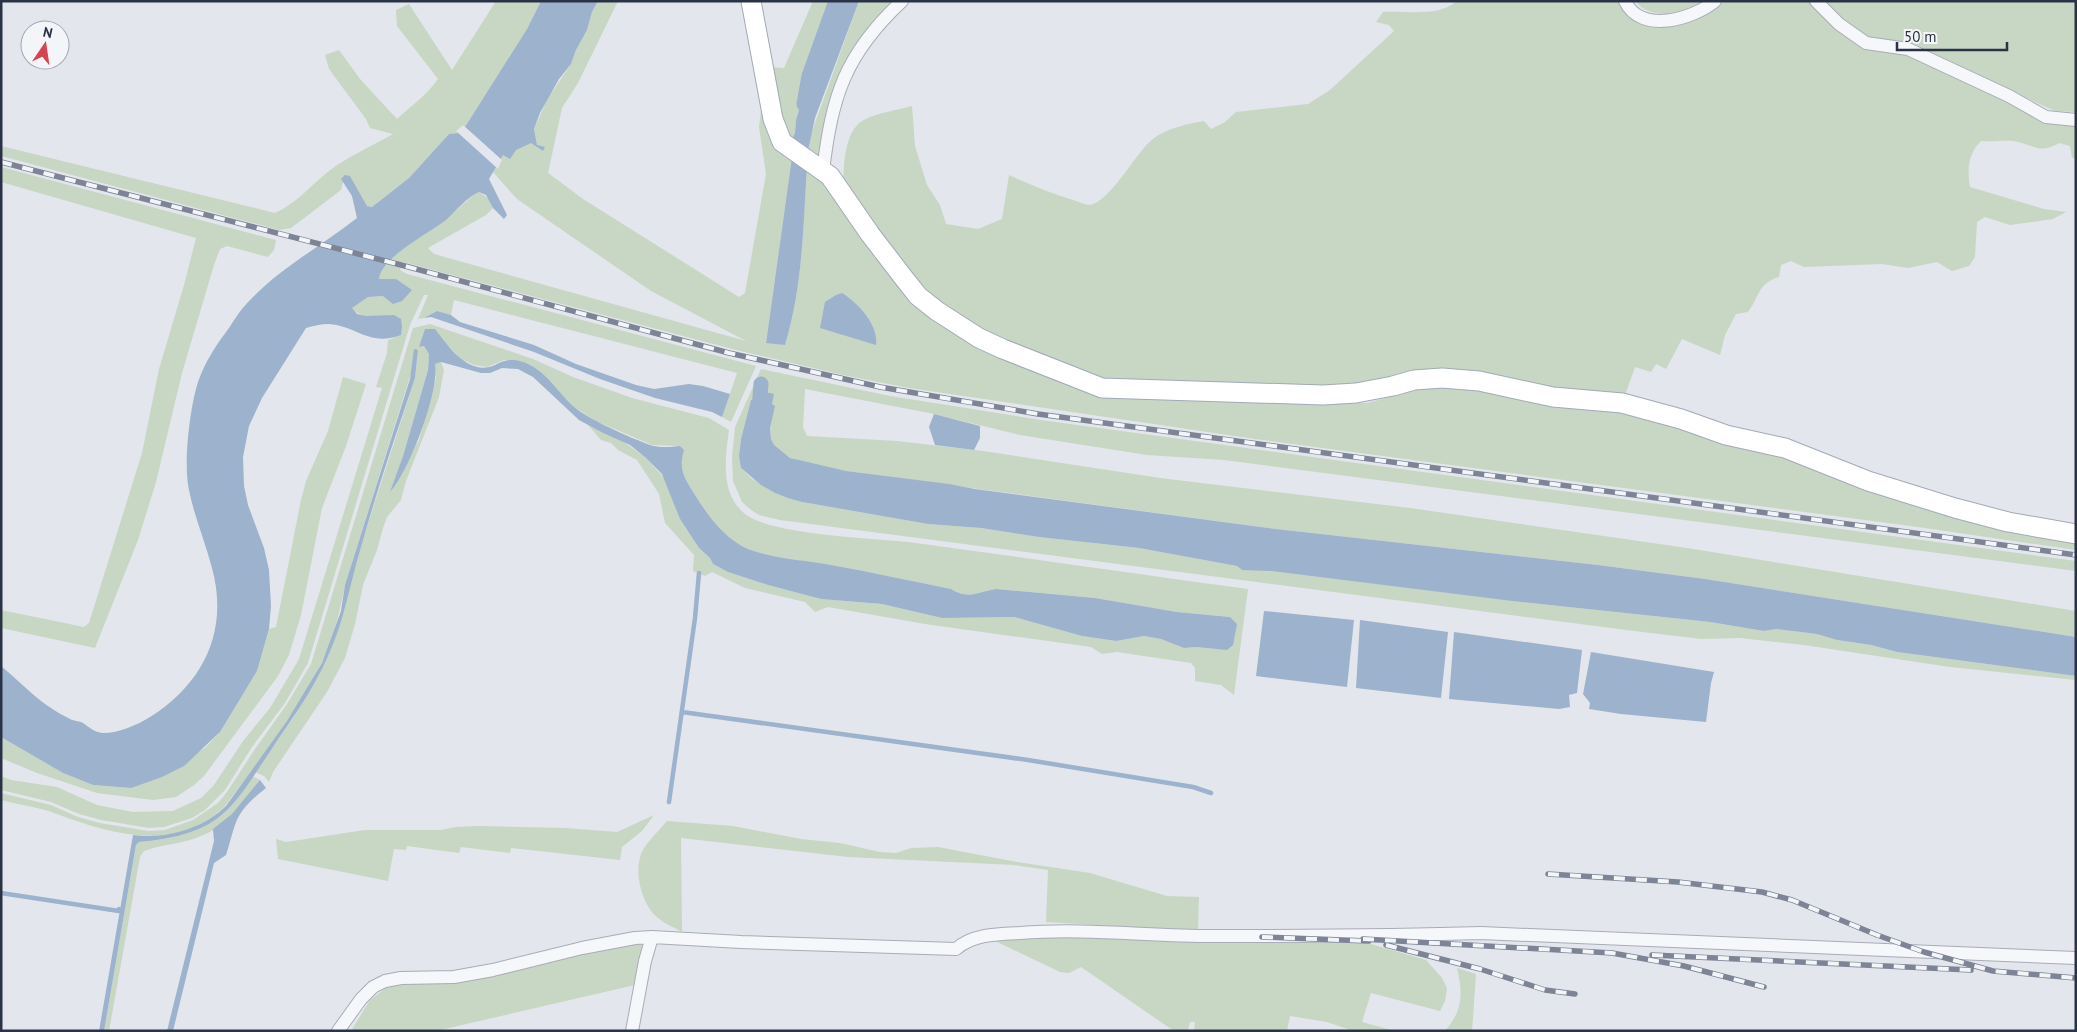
<svg xmlns="http://www.w3.org/2000/svg" width="2077" height="1032" viewBox="0 0 2077 1032" font-family="'PT Sans',sans-serif">
  <style>
    .green { fill: #c8d6c4 }
    .water { fill: #9db2cd }
    .pier { fill: #e3e6ec }
    .lines { fill: none; stroke-linecap: round; stroke-linejoin: round }
    .stream { stroke: #9db2cd; stroke-width: 4.5 }
    .canal { stroke: #9db2cd; stroke-width: 15 }
    .street-casing { stroke: #a8acb7; stroke-width: 14 }
    .primary-casing { stroke: #a2aab8; stroke-width: 21 }
    .street { stroke: #f6f7fa; stroke-width: 12 }
    .primary { stroke: #fff; stroke-width: 19 }
    .rail-casing { stroke: #7c8496; stroke-width: 5.5 }
    .rail { stroke: #f3f5f9; stroke-width: 4; stroke-dasharray: 11; stroke-linecap: butt }
  </style>
  <rect width="100%" height="100%" fill="#e3e6ec"/>
  <path class="green" d="M 496,1 L 541,1 L 527,29 L 465,127 L 458,133 L 449,134 L 409,178 L 372,207 L 367,206 L 350,176 L 341,179 L 343,182 L 341,190 L 291,228 L 279,230 L 1,156 L 1,146 L 275,213 C 296,204 311,185 329,171 C 349,156 372,146 393,134 L 370,128 L 366,119 L 329,69 L 325,55 L 339,50 L 360,79 L 397,119 C 411,106 427,95 438,79 L 397,26 L 396,10 L 409,4 L 452,70 Z
    M 598,1 L 618,1 L 578,83 L 562,108 L 548,173 L 583,199 L 739,297 L 745,293 L 766,174 L 759,127 L 762,102 L 792,157 L 766,342 L 785,345 C 803,285 803,228 807,167 L 820,177 L 901,288 L 1075,385 L 1322,404 L 1367,403 L 1427,387 L 1461,386 L 1596,405 L 1787,456 L 2076,539 L 2076,550 L 1918,527 L 1255,439 L 909,388 L 843,375 L 736,350 L 403,262 L 400,270 L 407,274 L 756,366 L 731,422 L 722,417 L 737,373 L 454,300 L 451,315 L 437,311 L 424,318 L 418,319 L 428,295 L 424,295 L 410,325 L 308,663 L 285,703 L 252,747 L 225,790 L 205,810 L 192,818 L 164,827 L 149,828 L 101,820 L 79,814 L 51,802 L 1,790 L 1,776 L 11,780 L 57,787 L 97,805 L 133,812 L 173,811 L 201,798 L 214,785 L 243,741 L 270,708 L 299,659 L 382,388 L 376,387 L 387,353 L 388,340 L 401,335 L 394,315 C 378,317 363,320 351,308 L 368,297 L 383,296 L 396,279 L 378,279 C 382,256 429,233 446,219 C 456,211 465,202 475,194 L 479,192 L 488,198 L 493,208 L 486,215 L 428,248 L 434,254 L 746,341 L 651,291 L 517,199 L 493,172 L 503,154 C 513,151 521,146 531,142 L 543,151 L 537,145 L 534,129 L 548,98 L 571,64 L 576,50 L 587,30 L 592,12 Z
    M 813,1 L 835,1 L 831,17 L 821,37 L 796,120 L 795,133 L 791,141 L 782,130 L 770,67 L 784,68 Z
    M 859,1 L 894,1 L 857,46 L 819,163 L 807,155 L 811,134 Z
    M 1457,1 L 1624,1 L 1657,22 L 1718,1 L 1812,1 L 1838,25 L 2008,97 L 2076,122 L 2076,159 L 2072,158 L 2070,146 L 2059,143 C 2039,155 2033,144 2013,141 C 2004,140 1992,142 1981,141 C 1968,154 1967,169 1970,187 L 2044,209 L 2066,212 L 2053,219 L 2010,225 L 1985,217 L 1977,222 L 1975,257 L 1969,266 L 1952,271 L 1937,262 L 1908,268 L 1882,264 L 1804,267 L 1791,261 L 1781,265 L 1779,277 C 1757,284 1760,296 1748,312 L 1736,314 L 1725,335 L 1720,355 L 1682,339 L 1666,369 L 1656,364 L 1651,372 L 1635,367 L 1624,398 L 1580,390 L 1547,388 L 1531,384 L 1360,388 L 1114,385 L 1026,355 L 930,300 L 843,188 C 844,168 843,131 864,120 C 876,113 898,110 912,106 L 915,146 L 927,185 L 940,205 L 946,224 L 978,229 L 1002,219 L 1009,175 C 1030,185 1051,193 1073,200 C 1077,201 1083,204 1088,205 C 1109,205 1136,151 1154,138 C 1168,128 1187,124 1204,121 L 1211,129 L 1225,122 L 1236,112 L 1308,104 L 1330,90 L 1394,31 L 1389,25 L 1376,22 L 1383,12 C 1407,10 1437,18 1457,1 Z
    M 1636,1 L 1709,1 C 1701,5 1692,10 1683,12 C 1670,16 1643,15 1636,1 Z
    M 1821,1 L 2076,1 L 2076,112 L 2055,111 L 1916,48 L 1869,39 L 1859,33 Z
    M 1,167 L 276,240 L 274,250 L 268,257 L 227,246 L 220,249 L 214,265 L 182,373 L 156,482 L 138,540 L 95,648 L 1,628 L 1,610 L 84,627 L 89,623 L 142,453 L 159,369 L 184,285 L 196,238 L 1,182 Z
    M 430,324 L 533,359 L 573,377 L 632,398 L 709,418 L 729,430 C 725,458 720,494 745,514 C 772,535 871,538 908,542 C 1021,557 1135,574 1248,589 L 1234,695 L 1221,685 L 1195,681 L 1195,668 L 1191,663 L 1117,652 L 1102,654 L 1091,647 L 925,624 L 828,607 L 815,612 L 805,602 L 745,588 L 712,572 L 705,576 L 693,571 L 694,555 L 665,523 L 659,494 L 637,460 L 618,450 L 611,443 L 601,440 L 588,425 L 601,432 L 621,440 L 645,457 L 666,480 L 680,519 L 699,548 L 710,558 L 713,564 L 728,572 L 768,585 L 821,599 L 882,604 L 942,618 L 1014,617 L 1082,636 L 1116,641 L 1144,636 L 1161,639 L 1184,648 L 1196,647 L 1217,649 L 1230,617 L 1177,612 L 1095,598 L 996,589 C 977,592 969,600 951,589 C 911,581 871,572 831,565 C 803,560 774,560 748,549 C 725,539 708,516 695,495 C 685,478 679,470 683,450 L 680,446 L 652,445 L 596,421 L 574,407 L 539,372 L 521,361 L 504,360 L 487,367 L 474,365 L 461,359 L 433,330 L 425,329 L 420,347 L 424,346 L 429,354 L 428,370 L 403,456 L 391,490 L 419,440 L 436,378 L 435,364 L 441,362 L 444,370 L 439,397 L 406,481 L 401,500 L 387,517 L 383,528 L 377,550 L 363,585 L 355,624 L 345,658 L 327,692 L 273,772 L 269,782 L 264,776 L 255,772 L 293,718 L 317,679 L 333,644 L 361,545 L 415,378 L 418,351 L 345,585 C 340,612 333,638 322,662 C 298,711 258,762 225,806 C 178,853 112,835 57,814 C 39,807 19,805 1,800 L 1,793 L 51,805 L 78,817 L 100,823 L 148,831 L 165,830 L 193,820 L 218,803 L 227,792 L 255,749 L 287,704 L 311,664 L 413,328 Z
    M 761,369 L 890,396 L 1041,420 L 2076,561 L 2076,571 L 1224,460 L 1147,455 L 1020,435 L 934,414 L 805,389 L 803,427 L 807,436 L 897,441 L 983,451 L 1160,478 L 1410,508 L 1687,548 L 2076,611 L 2076,637 L 1705,579 L 1598,565 L 1276,529 L 846,471 C 826,467 777,463 771,439 C 769,428 772,415 772,404 L 756,390 L 754,401 L 751,400 L 741,439 L 739,456 L 741,468 L 751,478 L 775,493 L 802,502 L 928,524 L 981,528 L 1039,537 L 1139,548 L 1237,566 L 1242,570 L 1272,570 L 1512,601 L 1710,622 L 1764,631 L 1776,629 L 1818,634 L 1837,640 L 1871,645 L 1897,652 L 2076,676 L 2076,680 L 1950,667 L 1804,645 L 1740,638 L 1702,639 L 1642,632 L 780,520 L 759,515 L 750,509 L 742,502 L 733,481 L 732,457 L 735,427 Z
    M 343,377 L 366,384 L 346,446 L 322,508 L 301,615 L 289,655 L 278,676 L 204,776 L 194,785 L 176,797 L 153,800 L 97,793 L 37,773 L 1,758 L 1,737 L 63,773 L 93,785 L 131,788 L 205,748 L 220,732 L 257,671 L 269,629 L 276,627 L 301,500 L 306,481 L 328,431 Z
    M 252,776 L 260,780 C 245,801 226,827 201,836 C 183,844 163,844 144,851 L 140,857 L 109,1031 L 104,1031 L 136,845 L 139,842 C 195,838 222,822 252,776 Z
    M 654,815 L 642,831 L 622,847 L 620,860 L 511,848 L 510,853 L 461,847 L 459,853 L 407,846 L 406,850 L 394,849 L 388,881 L 278,859 L 276,839 L 286,842 L 365,830 L 441,830 L 456,827 L 479,826 L 565,828 L 617,832 Z
    M 667,821 L 733,826 L 801,839 L 840,843 L 880,852 L 896,853 L 911,848 L 938,847 L 1017,862 L 1090,873 L 1167,896 L 1199,897 L 1198,931 L 1046,922 L 1048,870 L 1014,865 L 848,857 L 681,838 L 682,932 C 674,927 665,924 658,918 C 642,905 634,874 641,854 C 646,842 659,831 667,821 Z
    M 1057,936 L 1261,942 L 1364,942 L 1426,960 L 1442,978 L 1447,988 L 1445,1001 L 1440,1011 L 1371,993 L 1362,1022 L 1395,1031 L 1353,1031 L 1327,1022 L 1290,1016 L 1287,1031 L 1194,1031 L 1195,1022 L 1190,1022 L 1188,1031 L 1174,1031 L 1081,967 L 1069,973 L 1060,972 L 995,941 Z
    M 643,942 L 635,985 L 436,1031 L 351,1031 L 370,1000 L 386,988 L 411,982 L 471,981 L 586,953 Z
    M 1457,968 L 1476,974 L 1472,1031 L 1445,1031 C 1463,1010 1463,994 1457,968 Z"/>
  <path class="water" d="M 541,1 L 598,1 L 592,12 L 587,30 L 576,50 L 571,64 L 559,79 L 540,113 L 534,129 L 537,145 L 545,147 L 543,151 L 531,143 L 516,150 L 510,159 L 503,155 L 489,179 L 507,215 L 504,219 L 493,208 L 486,195 L 479,192 C 466,198 457,210 447,219 C 430,233 381,257 379,279 L 396,279 L 412,290 L 402,301 L 393,304 L 383,296 L 368,297 L 352,308 L 357,314 L 366,316 L 394,315 L 401,319 L 402,326 L 401,335 C 369,347 357,326 329,324 C 321,324 313,326 306,328 L 262,398 L 249,426 L 243,457 L 244,486 L 248,505 L 264,548 L 269,570 L 271,606 L 269,629 L 257,671 L 220,732 L 184,766 L 162,777 L 131,788 L 93,785 L 63,773 L 1,737 L 1,666 C 17,679 32,695 48,706 C 55,711 64,716 72,720 C 75,721 79,721 83,723 C 90,728 94,732 103,733 C 119,733 137,725 150,717 C 204,683 229,630 212,568 C 205,541 194,516 189,490 C 183,464 190,407 198,382 C 205,362 216,345 229,328 C 233,322 237,315 242,309 C 274,271 319,248 357,218 L 352,196 L 341,179 L 345,175 L 350,176 L 367,206 L 372,207 L 409,178 L 449,134 L 458,133 L 465,127 L 527,29 Z
    M 835,1 L 859,1 L 815,118 L 807,155 L 791,141 L 795,133 L 796,120 L 821,37 L 831,17 Z
    M 792,157 L 807,167 C 803,228 803,285 785,345 L 766,343 Z
    M 842,293 C 858,303 879,325 876,345 L 820,328 L 825,302 L 836,295 Z
    M 437,311 L 451,315 L 460,322 L 534,345 L 576,364 L 636,385 L 654,389 L 689,384 L 703,386 L 730,394 L 722,417 L 712,412 L 655,398 L 600,379 L 534,352 L 431,317 L 424,318 Z
    M 425,329 L 435,329 C 448,346 469,377 495,365 C 507,359 516,358 528,364 C 546,372 558,392 572,405 C 585,418 631,438 650,445 C 659,448 671,447 680,446 L 684,450 C 678,469 685,479 695,495 C 708,516 725,539 748,549 C 774,559 803,560 831,565 C 871,572 911,581 951,589 C 969,600 977,592 996,589 L 1095,598 L 1177,612 L 1230,617 L 1237,624 L 1233,645 L 1227,650 L 1196,647 L 1184,648 L 1161,639 L 1144,636 L 1116,641 L 1082,636 L 1014,617 L 942,618 L 882,604 L 821,599 L 768,585 L 728,572 L 713,564 L 710,558 L 699,548 L 680,519 L 662,474 L 645,457 L 630,445 L 601,432 L 579,420 L 533,377 L 518,369 L 502,368 L 490,373 L 481,373 L 441,362 L 435,364 C 440,390 409,472 390,492 L 403,456 L 428,370 L 429,354 L 424,346 L 419,347 Z
    M 414,349 L 418,350 L 415,378 C 396,434 377,490 361,547 C 350,583 344,622 328,656 C 313,691 290,721 269,753 C 253,776 238,804 215,820 C 193,835 164,840 139,842 L 136,845 L 104,1031 L 99,1031 L 133,835 C 166,839 201,830 226,806 L 287,721 L 322,663 L 341,611 L 345,585 L 410,379 Z
    M 755,390 L 774,394 L 772,404 L 775,406 L 770,428 L 771,439 L 774,445 L 790,458 L 846,471 L 949,484 L 975,489 L 1276,529 L 1598,565 L 1705,579 L 2076,637 L 2076,676 L 1897,652 L 1871,645 L 1837,640 L 1817,634 L 1776,629 L 1764,631 L 1710,622 L 1512,601 L 1272,571 L 1242,570 L 1237,566 L 1139,548 L 1039,537 L 981,528 L 928,524 L 802,502 L 788,498 L 775,493 L 761,485 L 741,468 L 739,456 L 741,439 L 751,400 L 754,400 Z
    M 934,414 L 980,426 L 980,438 L 974,450 L 935,445 L 929,427 Z
    M 1264,611 L 1354,620 L 1347,687 L 1256,676 Z
    M 1360,620 L 1448,632 L 1441,698 L 1356,688 Z
    M 1454,632 L 1582,650 L 1577,693 L 1569,695 L 1570,707 L 1559,709 L 1449,699 Z
    M 1591,652 L 1714,672 L 1711,683 L 1706,722 L 1621,714 L 1589,709 L 1590,703 L 1583,694 Z
    M 260,780 L 266,788 C 252,799 239,810 234,828 C 231,837 229,846 226,855 L 214,863 L 173,1031 L 167,1031 L 214,841 L 213,829 L 232,814 Z"/>
  <path class="pier" d="M 463,125 L 502,160 L 498,169 L 456,131 Z"/>
  <g class="lines">
    <path class="stream" d="M 682,712 L 1028,760 L 1193,787 L 1211,793
      M 669,802 L 695,618 L 699,573
      M 1,893 L 119,911 L 119,909"/>
    <path class="canal" d="M 804,104 L 809,76 L 836,1
      M 759,409 L 761,384"/>
    <g class="street-casing">
      <path id="street" d="M 1625,1 C 1641,35 1693,19 1715,1
        M 1816,1 L 1839,24 L 1866,43 L 1908,49 L 2009,96 L 2046,117 L 2076,120
        M 823,171 C 832,96 845,54 902,1
        M 338,1031 L 361,999 L 373,987 L 385,981 L 401,978 L 454,977 L 493,970 L 582,948 L 635,938 L 652,937 L 741,942 L 956,949 C 973,934 998,934 1020,933 C 1085,928 1148,936 1213,936 C 1302,936 1392,936 1481,933 L 2076,958
        M 632,1031 L 645,961 L 652,937"/>
    </g>
    <g class="primary-casing">
      <path id="primary" d="M 751,1 L 773,119 L 782,142 L 830,176 L 870,234 L 903,277 L 918,296 L 937,311 L 979,338 L 1003,349 L 1102,388 L 1323,395 L 1356,393 L 1393,386 L 1414,380 L 1442,378 L 1479,381 L 1553,397 L 1622,403 L 1681,419 L 1726,435 L 1785,448 L 1868,481 L 1955,508 L 2008,522 L 2076,534"/>
    </g>
    <use href="#street" class="street"/>
    <use href="#primary" class="primary"/>
    <g class="rail-casing">
      <path id="rail" d="M 1,162 L 405,266 L 729,353 L 880,387 L 1038,414 L 2076,555
        M 1548,874 L 1678,882 L 1762,892 L 1792,900 L 1877,935 L 1924,952 L 1993,971 L 2076,978
        M 1262,937 L 1369,941
        M 1363,939 L 1612,953 L 1684,966 L 1764,987
        M 1386,945 L 1480,969 L 1545,990 L 1575,994
        M 1652,955 L 1971,970"/>
    </g>
    <use href="#rail" class="rail"/>
  </g>
  <rect width="2077" height="1032" fill="none" stroke="#2a3245" stroke-width="5"/>
  <g transform="translate(45 45) rotate(13)"><circle r="24" fill="#f3f5f9" stroke="#a3a7b1"/>
  <path d="M0-4L9 19L0 12L-9 19Z" fill="#d54453"/>
  <text y="-8" font-size="14" font-weight="bold" text-anchor="middle" fill="#2a3245">N</text>
  </g>
  <path d="M1897 42v8h110v-8" fill="none" stroke="#2a3245" stroke-width="2.5"/>
  <text x="1904" y="42" font-size="15" fill="#2a3245" stroke="#f3f5f9" stroke-width="4" paint-order="stroke">50 m</text>
</svg>
